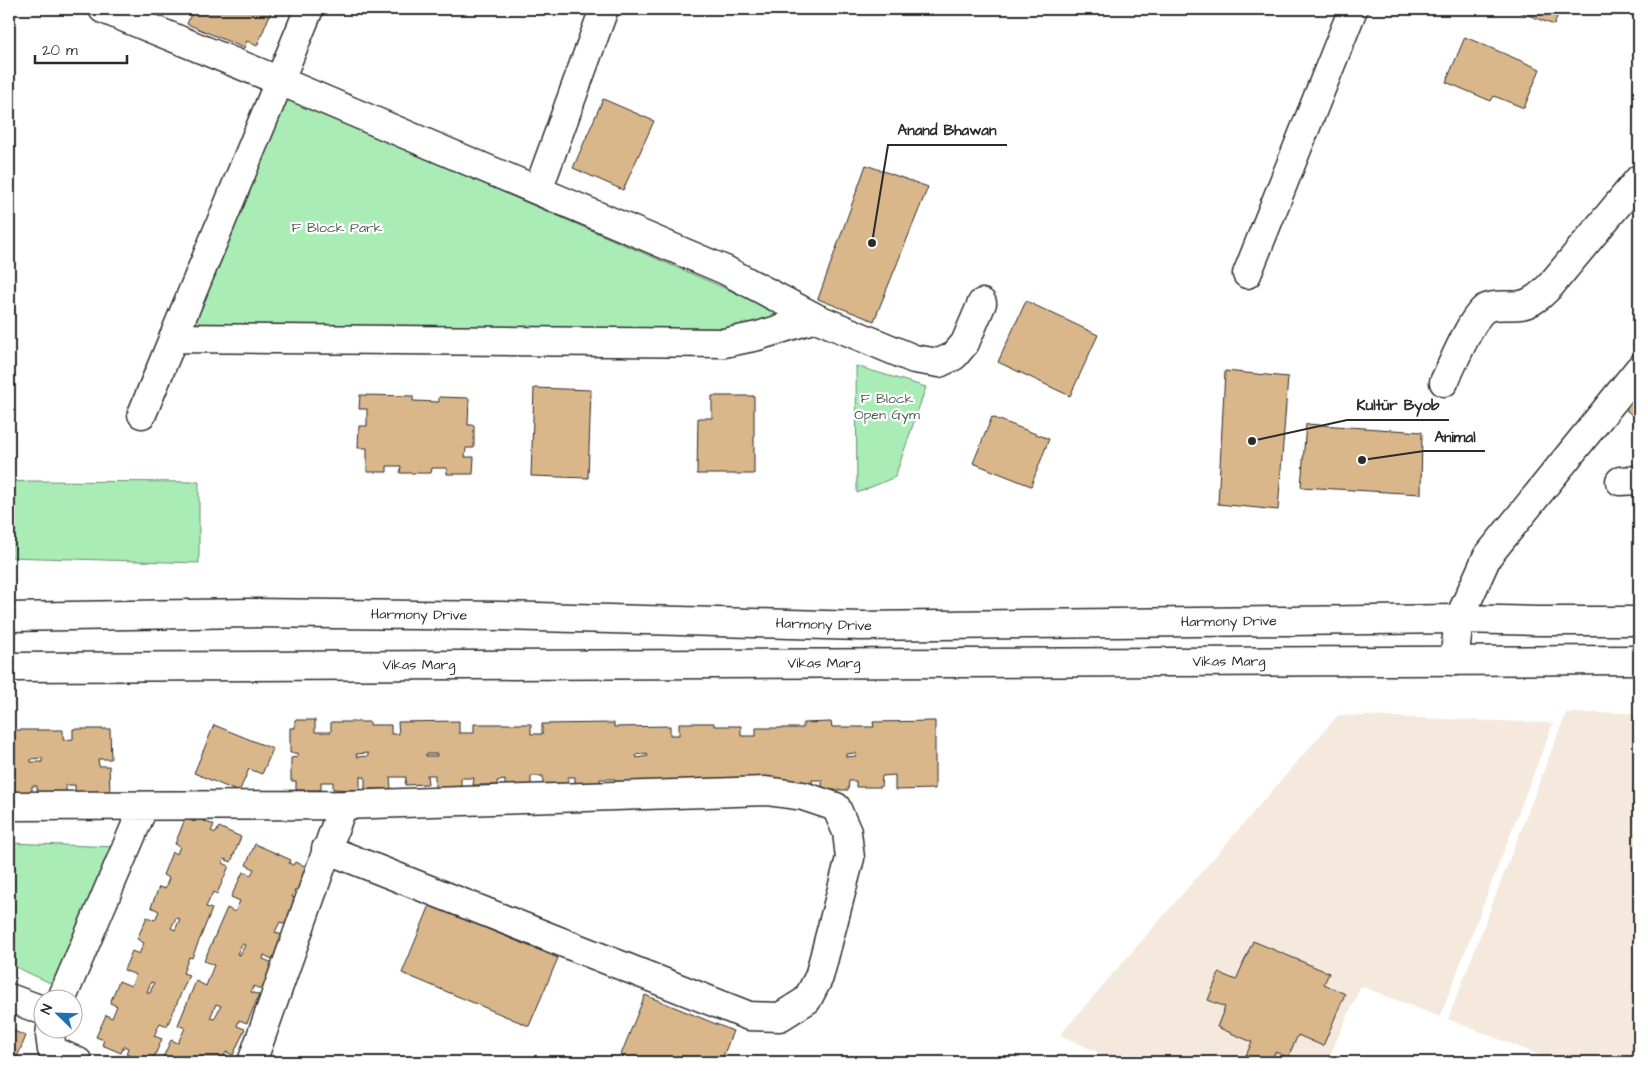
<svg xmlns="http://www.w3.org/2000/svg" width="1648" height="1071" viewBox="0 0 1648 1071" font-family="'Architects Daughter',sans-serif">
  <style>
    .built { fill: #f4e9dc }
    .green { fill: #a9ecb6; stroke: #6a8c70 }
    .building { fill: #d9b78b; stroke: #2b2b2b; fill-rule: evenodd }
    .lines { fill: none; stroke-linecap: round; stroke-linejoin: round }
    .minor-casing { stroke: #2b2b2b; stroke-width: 31 }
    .major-casing { stroke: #2b2b2b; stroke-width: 31 }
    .minor { stroke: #fff; stroke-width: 28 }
    .major { stroke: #fff; stroke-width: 28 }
    .labels { text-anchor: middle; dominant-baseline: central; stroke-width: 4.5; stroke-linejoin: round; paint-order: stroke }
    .park-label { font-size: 14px; fill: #4a5b4e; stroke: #fff }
    .street-label { font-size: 14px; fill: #2b2b2b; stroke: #fff }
    .leader { fill: none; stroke: #2b2b2b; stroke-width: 2 }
    .callout-dot { fill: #2b2b2b; stroke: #fff; stroke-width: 2 }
    .callout-label { font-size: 15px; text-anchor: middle; font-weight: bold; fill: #2b2b2b; stroke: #fff; stroke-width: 4.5; stroke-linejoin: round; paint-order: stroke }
  </style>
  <rect width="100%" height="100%" fill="#fff"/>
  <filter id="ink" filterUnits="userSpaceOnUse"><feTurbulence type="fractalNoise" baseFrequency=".02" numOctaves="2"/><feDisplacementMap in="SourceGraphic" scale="10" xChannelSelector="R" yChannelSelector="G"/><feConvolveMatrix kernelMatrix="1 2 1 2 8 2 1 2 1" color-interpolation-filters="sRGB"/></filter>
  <g filter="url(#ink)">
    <path class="built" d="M 1566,713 L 1639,713 L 1639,1062 L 1557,1062 L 1448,1019 Z
      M 1338,715 L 1553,723 L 1440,1017 L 1361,986 L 1327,1062 L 1119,1062 L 1060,1035 Z"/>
    <path class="green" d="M 283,97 L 789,316 L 727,333 L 188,325 Z
      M 856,366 L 926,387 L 895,477 L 857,493 Z
      M 31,481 L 199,482 L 199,563 L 9,557 L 9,482 Z
      M 9,843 L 118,847 L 57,986 L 9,964 Z"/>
    <path class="building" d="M 193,9 L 263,9 L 271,12 L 257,46 L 247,41 L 244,48 L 187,24 Z
      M 1512,9 L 1560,9 L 1554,25 Z
      M 1465,37 L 1540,69 L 1524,108 L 1494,96 L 1491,101 L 1446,82 Z
      M 603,99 L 654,121 L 623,190 L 573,168 Z
      M 866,165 L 928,187 L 874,321 L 818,299 Z
      M 1026,301 L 1098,335 L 1070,396 L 998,362 Z
      M 1225,371 L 1288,377 L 1278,510 L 1218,504 Z
      M 1639,379 L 1639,421 L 1619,404 Z
      M 534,388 L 591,390 L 588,478 L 531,476 Z
      M 360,395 L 413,396 L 413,401 L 439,402 L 439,397 L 469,398 L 468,425 L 474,425 L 474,448 L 466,448 L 465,457 L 474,457 L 473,474 L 447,474 L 447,468 L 432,468 L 431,473 L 400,473 L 401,466 L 387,466 L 387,472 L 367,472 L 367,448 L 358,448 L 359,426 L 367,426 L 367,409 L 359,409 Z
      M 712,396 L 754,396 L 754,474 L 697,474 L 698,418 L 712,418 Z
      M 992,417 L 1049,439 L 1031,486 L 973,463 Z
      M 1306,424 L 1422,432 L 1421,494 L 1301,487 Z
      M 295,720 L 315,720 L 315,732 L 331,732 L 331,722 L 370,722 L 370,725 L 391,725 L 391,734 L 399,734 L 398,722 L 459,721 L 459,733 L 474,733 L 474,724 L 531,724 L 531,734 L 542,734 L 542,724 L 614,723 L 614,727 L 670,726 L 670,735 L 679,735 L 679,723 L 714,723 L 714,726 L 741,726 L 741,736 L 756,736 L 756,728 L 803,728 L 803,723 L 831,722 L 832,727 L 874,727 L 873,722 L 935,721 L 935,789 L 895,790 L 895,775 L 882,776 L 881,787 L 856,787 L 856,781 L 849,781 L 848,790 L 822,790 L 822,780 L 812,780 L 813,790 L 647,791 L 646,781 L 639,781 L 639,787 L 616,787 L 615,779 L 600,779 L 601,787 L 575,787 L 575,777 L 568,777 L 568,787 L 543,788 L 543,776 L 531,776 L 531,787 L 505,788 L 505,780 L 497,781 L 497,785 L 473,785 L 474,778 L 461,778 L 461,788 L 435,788 L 435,775 L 427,775 L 428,784 L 405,785 L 406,777 L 390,777 L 391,789 L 365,789 L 365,777 L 360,777 L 360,790 L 333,789 L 333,782 L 321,782 L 321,790 L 296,790 L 296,781 L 291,781 L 291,758 L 298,757 L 298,753 L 290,753 L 290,728 L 295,728 ZM 368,753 L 368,756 L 357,757 L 356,754 ZM 647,753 L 648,756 L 637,758 L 636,755 ZM 856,753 L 856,756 L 846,757 L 846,754 ZM 426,754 L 437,754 L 437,756 L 426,756 Z
      M 214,725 L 273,749 L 262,774 L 249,769 L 239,792 L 194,773 Z
      M 73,729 L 110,729 L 111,759 L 98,759 L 99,766 L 109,766 L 110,793 L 75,793 L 75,785 L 66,785 L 66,793 L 37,794 L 37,786 L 32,786 L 32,792 L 9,792 L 9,730 L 63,730 L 63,740 L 73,739 ZM 42,758 L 42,762 L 31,762 L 31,759 Z
      M 197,818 L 214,825 L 211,831 L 216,833 L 219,827 L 241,837 L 231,862 L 224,859 L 223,863 L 229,866 L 217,894 L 213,892 L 206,907 L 212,909 L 192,958 L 189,957 L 183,973 L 189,975 L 167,1026 L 160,1023 L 154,1036 L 162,1039 L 152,1062 L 145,1062 L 126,1054 L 128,1048 L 124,1046 L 121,1053 L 102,1045 L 104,1040 L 96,1037 L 106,1015 L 112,1018 L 117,1006 L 110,1003 L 119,981 L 131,986 L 136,975 L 124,970 L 132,951 L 139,954 L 144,943 L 137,939 L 147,917 L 155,920 L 159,911 L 151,907 L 159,887 L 165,889 L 169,878 L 163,875 L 172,852 L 177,854 L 180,846 L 175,844 L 185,819 L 195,822 ZM 176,918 L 180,919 L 175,930 L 171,928 ZM 151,982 L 154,983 L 150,993 L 147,992 Z
      M 255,844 L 291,860 L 289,863 L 293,865 L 295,862 L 313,869 L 303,893 L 295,890 L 292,897 L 300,900 L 289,926 L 280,922 L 275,932 L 284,936 L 274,960 L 264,955 L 263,959 L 273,963 L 262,990 L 254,986 L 251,992 L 259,995 L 247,1023 L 239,1020 L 237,1026 L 245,1029 L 233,1055 L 226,1052 L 223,1058 L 232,1062 L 161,1062 L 171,1040 L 178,1043 L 185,1028 L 178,1025 L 196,981 L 206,986 L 214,965 L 204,961 L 227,908 L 235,912 L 240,901 L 231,897 L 243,872 L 251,875 L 254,869 L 246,865 ZM 242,944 L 245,945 L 240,955 L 237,954 ZM 216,1004 L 221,1006 L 214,1019 L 210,1018 Z
      M 430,905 L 558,958 L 529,1026 L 402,973 Z
      M 1253,941 L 1329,973 L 1324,984 L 1345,994 L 1323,1046 L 1298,1035 L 1288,1057 L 1275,1052 L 1271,1062 L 1243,1062 L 1252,1042 L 1217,1027 L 1225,1007 L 1208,1000 L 1219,973 L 1236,980 Z
      M 645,995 L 733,1031 L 721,1062 L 618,1062 Z
      M 9,1029 L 26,1036 L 15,1062 L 9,1062 Z"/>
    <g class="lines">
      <g class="minor-casing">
        <path id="minor" d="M 103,9 L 280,81 L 725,270 L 816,318 L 914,359 L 939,363 L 954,356 L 965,343 L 982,303
          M 538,190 L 604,9
          M 1247,274 L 1353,9
          M 173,338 L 724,343 L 758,336 L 816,318
          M 1444,382 C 1452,366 1472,316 1486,308 C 1497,303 1510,307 1521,305 C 1533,303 1542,294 1550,286 L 1639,179
          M 142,414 L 309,9
          M 1620,481 L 1639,480
          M 1454,661 L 1459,619 L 1487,557 L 1639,369
          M 9,806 L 343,805 L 766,791 L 803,796 L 836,807 L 847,832 L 850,858 L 819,977 L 807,1000 L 780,1017 L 749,1016 L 326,849
          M 9,998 L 42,1010
          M 62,998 L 144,806
          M 51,1028 L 50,1035 L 52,1050 L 78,1062
          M 252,1062 L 343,805"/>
      </g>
      <g class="major-casing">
        <g id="major">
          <path id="s1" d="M 9,617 L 251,613 L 501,616 L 861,626 L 1459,619 L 1539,621 L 1639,621"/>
          <path id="s2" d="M 9,667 L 1639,660"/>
        </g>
      </g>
      <use href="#minor" class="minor"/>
      <use href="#major" class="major"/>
    </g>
  </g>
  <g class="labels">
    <g class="park-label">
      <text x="337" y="228">F Block Park</text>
      <text x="887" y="399">F Block<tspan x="887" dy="16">Open Gym</tspan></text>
    </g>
    <g class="street-label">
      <text stroke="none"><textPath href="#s1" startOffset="410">Harmony Drive</textPath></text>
      <text stroke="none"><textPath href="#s1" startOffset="1220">Harmony Drive</textPath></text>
      <text stroke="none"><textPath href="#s1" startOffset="815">Harmony Drive</textPath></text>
      <text stroke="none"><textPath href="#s2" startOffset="1220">Vikas Marg</textPath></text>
      <text stroke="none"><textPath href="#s2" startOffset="815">Vikas Marg</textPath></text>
      <text stroke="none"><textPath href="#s2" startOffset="410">Vikas Marg</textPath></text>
    </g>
  </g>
  <path class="leader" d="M872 243L888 145H1007M1252 441L1347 420H1449M1362 460L1424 451H1485"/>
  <g class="callout-dot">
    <circle cx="872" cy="243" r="5"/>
    <circle cx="1252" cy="441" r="5"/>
    <circle cx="1362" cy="460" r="5"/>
  </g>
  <g class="callout-label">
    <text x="947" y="135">Anand Bhawan</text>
    <text x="1398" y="410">Kultür Byob</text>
    <text x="1455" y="442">Animal</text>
  </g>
  <rect width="1648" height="1071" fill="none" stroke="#fff" stroke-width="30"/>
  <rect x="15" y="15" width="1618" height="1041" fill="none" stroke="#2b2b2b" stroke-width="2" filter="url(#ink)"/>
  <g transform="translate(58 1014) rotate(293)"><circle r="24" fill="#ffffff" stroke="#aaaaaa"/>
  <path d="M0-4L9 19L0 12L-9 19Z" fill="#1f6fb2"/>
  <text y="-8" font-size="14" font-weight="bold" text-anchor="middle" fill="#2b2b2b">N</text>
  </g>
  <path d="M35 55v8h92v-8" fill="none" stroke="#2b2b2b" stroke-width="2.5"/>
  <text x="42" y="55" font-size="15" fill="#2b2b2b" stroke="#ffffff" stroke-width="4" paint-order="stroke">20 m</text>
</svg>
